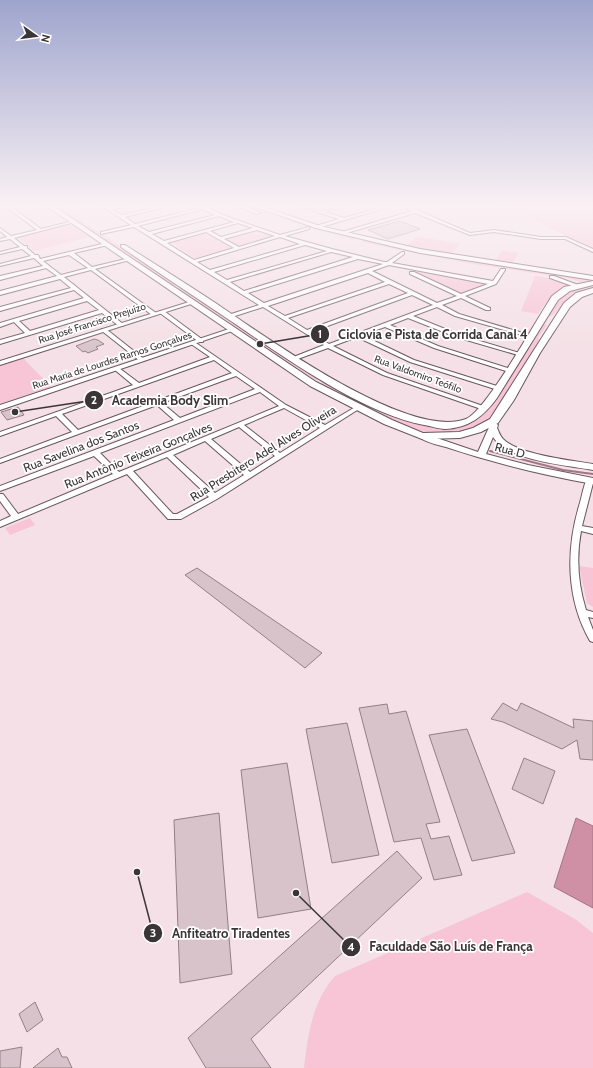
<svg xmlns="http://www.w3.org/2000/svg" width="593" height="1068" viewBox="0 0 593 1068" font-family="Cabin,sans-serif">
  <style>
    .green { fill: #f7c5d5 }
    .water { fill: #cf8fa5; stroke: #a37484 }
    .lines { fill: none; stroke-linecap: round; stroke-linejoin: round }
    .stream { stroke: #a37484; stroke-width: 2 }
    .building { fill: #d7c3c9; stroke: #928085 }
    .minor-casing { stroke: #68575d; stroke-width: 2 }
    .tertiary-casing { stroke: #68575d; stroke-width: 2 }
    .secondary-casing { stroke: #68575d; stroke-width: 2 }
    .minor { fill: #fff; fill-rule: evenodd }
    .tertiary { fill: #fff; fill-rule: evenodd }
    .secondary { fill: #fff; fill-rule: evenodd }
    .labels { text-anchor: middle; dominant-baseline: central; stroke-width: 3.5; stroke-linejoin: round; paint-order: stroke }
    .far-street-label { font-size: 10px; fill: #3c3537; stroke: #fff }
    .street-label { font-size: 12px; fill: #3c3537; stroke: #fff }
    .leader { fill: none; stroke: #3c3537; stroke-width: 1.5 }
    .callout-dot { fill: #3c3537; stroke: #fff; stroke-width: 1.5 }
    .mark-label { font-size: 12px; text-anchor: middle; font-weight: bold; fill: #fff }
    .callout-label { font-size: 13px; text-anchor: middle; font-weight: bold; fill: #3c3537; stroke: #fff; stroke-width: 3.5; stroke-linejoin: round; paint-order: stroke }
  </style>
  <rect width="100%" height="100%" fill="#f4e0e6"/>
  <path class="green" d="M 50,205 L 58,205 L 177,284 L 173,286 Z
    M 243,205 L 250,205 L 356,238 L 354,240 L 312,229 Z
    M 481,205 L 593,205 L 593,249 L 515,211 L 523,209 Z
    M 71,224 L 89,237 L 34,251 L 17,237 Z
    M 255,231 L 273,237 L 240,246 L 226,239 Z
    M 208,232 L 233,248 L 194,258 L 171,242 Z
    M 417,236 L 460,244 L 450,255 L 406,246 Z
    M 365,240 L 593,279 L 593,281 L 580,282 L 567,278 L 472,264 L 361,242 Z
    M 502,250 L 518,253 L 512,264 L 495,261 Z
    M 410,270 L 490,284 L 461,295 Z
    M 535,276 L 556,279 L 568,285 C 554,292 547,300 538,314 L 521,311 Z
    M 593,284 L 593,288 L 572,294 L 552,316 L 548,316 L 556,304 L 556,299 L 564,293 Z
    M 181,288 L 318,378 L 318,380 L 310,380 L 175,289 Z
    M 544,324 L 547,325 L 538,338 L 539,340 L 496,414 C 445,463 369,409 319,385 L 325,381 C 369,405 444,454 488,411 L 532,340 Z
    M 22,357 L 53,389 L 0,407 L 0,364 Z
    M 30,518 L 35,525 L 10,535 L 5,528 Z
    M 579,566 L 593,568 L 593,607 L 587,603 Z
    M 527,892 L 575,919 L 593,933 L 593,1068 L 304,1068 C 308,1035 312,1002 335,976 Z"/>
  <path class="water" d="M 576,818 L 593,826 L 593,908 L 554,887 Z"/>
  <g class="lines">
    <path class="stream" d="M 490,451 L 563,470 L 593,474"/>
  </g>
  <path class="building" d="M 400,221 L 420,229 L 388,239 L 368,230 Z
    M 94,339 L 98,340 L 104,344 L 96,347 L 98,349 L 88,353 L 85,351 L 83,352 L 76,346 Z
    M 18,407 L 24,415 L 7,420 L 1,412 Z
    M 197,568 L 322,653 L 305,668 L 185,575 Z
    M 503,703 L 517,711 L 521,703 L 574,728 L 573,719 L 593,721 L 593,760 L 580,759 L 577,740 L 562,749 L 503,722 L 491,719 Z
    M 387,704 L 389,714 L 406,711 L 440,822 L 426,824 L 431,839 L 449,836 L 462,875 L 434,880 L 421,838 L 394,842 L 359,708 Z
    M 347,723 L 379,855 L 332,863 L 306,729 Z
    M 467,729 L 515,853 L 472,861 L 429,735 Z
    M 524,758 L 555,771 L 543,804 L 512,789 Z
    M 287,763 L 311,909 L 258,918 L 241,770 Z
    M 219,813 L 232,974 L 180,983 L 174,820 Z
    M 397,851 L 422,878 L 251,1039 L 271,1068 L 206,1068 L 188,1038 Z
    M 35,1002 L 43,1020 L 27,1032 L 19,1014 Z
    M 22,1047 L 20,1068 L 0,1068 L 0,1051 Z
    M 58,1048 L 62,1057 L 67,1057 L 72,1068 L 33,1068 Z"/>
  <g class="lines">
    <g class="minor-casing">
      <path id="minor" d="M 4,205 L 9,205 L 41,229 L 73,221 L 75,222 L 14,238 L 24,246 L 27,246 L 27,248 L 35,255 L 38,255 L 40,259 L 106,243 L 108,243 L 108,245 L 74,253 L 92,267 L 130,258 L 130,260 L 95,269 L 156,313 L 156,315 L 152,315 L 91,270 L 64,277 L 123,324 L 123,326 L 119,326 L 102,313 L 0,344 L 0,340 L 25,333 L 14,322 L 0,327 L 0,323 L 84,298 L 74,290 L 0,311 L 0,307 L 71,288 L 60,279 L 0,295 L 0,291 L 57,276 L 46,268 L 0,280 L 0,276 L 43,266 L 34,258 L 0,266 L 0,264 L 31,256 L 22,249 L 0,254 L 0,252 L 20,247 L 10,239 L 0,241 L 0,239 L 7,237 L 0,231 L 0,228 L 11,236 L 37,230 ZM 69,255 L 88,268 L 61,275 L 43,261 ZM 87,301 L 99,310 L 30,331 L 19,321 Z
        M 100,205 L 105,205 L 109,208 L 121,205 L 129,205 L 112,210 L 122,215 L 166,205 L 173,205 L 125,217 L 135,224 L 200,208 L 196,205 L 201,205 L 228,217 L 280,235 L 309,227 L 309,229 L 285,236 L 332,249 L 384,262 L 387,262 L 402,252 L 404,252 L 404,254 L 392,263 L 493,281 L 501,269 L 505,269 L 505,270 L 496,284 L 465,296 L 490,308 L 490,310 L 486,310 L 461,298 L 442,305 L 459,314 L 533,336 L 528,337 L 455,316 L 437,307 L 413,316 L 460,335 L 523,354 L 522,355 L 518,355 L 456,337 L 408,318 L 390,325 L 438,346 L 511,369 L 511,371 L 509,372 L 434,348 L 385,327 L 362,335 L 414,360 L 500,387 L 501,388 L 498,390 L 410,362 L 357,337 L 333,346 L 387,373 L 486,407 L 487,408 L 484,410 L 383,375 L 328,348 L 295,360 L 291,360 L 291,358 L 324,345 L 263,307 L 232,317 L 228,317 L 228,315 L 259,305 L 134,227 L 101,234 L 101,232 L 131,225 ZM 203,209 L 215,215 L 149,232 L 138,226 ZM 219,216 L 234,222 L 164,241 L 152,234 ZM 238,223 L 253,228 L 221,237 L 210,231 ZM 257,230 L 275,236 L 239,247 L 224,239 ZM 206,232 L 234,248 L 194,260 L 167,243 ZM 280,237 L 300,244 L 210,270 L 197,262 ZM 305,245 L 327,251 L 227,280 L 214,272 ZM 331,252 L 353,257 L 244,291 L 230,282 ZM 358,259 L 383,264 L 264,303 L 248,293 ZM 389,265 L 488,284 L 461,294 L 414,272 L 410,272 L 410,274 L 457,296 L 437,303 L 372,271 ZM 368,273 L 385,282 L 285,316 L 268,306 ZM 389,284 L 408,293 L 307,330 L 288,318 ZM 412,295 L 433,305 L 329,344 L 311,332 Z
        M 294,205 C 303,205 313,212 322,211 C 332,210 340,205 350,205 L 325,212 L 344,218 L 388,205 L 395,205 L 318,228 L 316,228 L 316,226 L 339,219 Z
        M 399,205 L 405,205 L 470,233 L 494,230 L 541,237 L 566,237 L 593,249 L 593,252 L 565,239 L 541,239 L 494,232 L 470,235 L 415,213 L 343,234 L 339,233 L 412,211 Z
        M 160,311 L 164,311 L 203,340 L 203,342 L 199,342 L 160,313 Z
        M 102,329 L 106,329 L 144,359 L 144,361 L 140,361 L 102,331 Z
        M 193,341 L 286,405 L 325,425 L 357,406 L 359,405 L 362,407 L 217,499 L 181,519 L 168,519 L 127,474 L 0,527 L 0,521 L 11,516 L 0,501 L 0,494 L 3,494 L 18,514 L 113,474 L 94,456 L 0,491 L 0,486 L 174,420 L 157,405 L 0,463 L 0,459 L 72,432 L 56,416 L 0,436 L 0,432 L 133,385 L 115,370 L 115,368 L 119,368 L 139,383 L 210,357 L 191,344 L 191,342 ZM 214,360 L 232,373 L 78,430 L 62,414 ZM 236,376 L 255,389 L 180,418 L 162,403 ZM 260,392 L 279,406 L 119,472 L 100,453 ZM 284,408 L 320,428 L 280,453 L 244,425 ZM 239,427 L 275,456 L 250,472 L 211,439 ZM 205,441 L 244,475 L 215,493 L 173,455 ZM 167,457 L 209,497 L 177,514 L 173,514 L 171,512 L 133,471 Z
        M 587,479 L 593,479 L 593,483 L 582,526 L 593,528 L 593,534 L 581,531 C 576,558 578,584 586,610 L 593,612 L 593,618 L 588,617 L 593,630 L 593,642 L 590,641 C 566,599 566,550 579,506 C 582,497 583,487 587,479 Z"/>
    </g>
    <g class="tertiary-casing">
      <path id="tertiary" d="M 236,205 L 244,205 L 261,213 L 256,214 Z
        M 250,205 L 258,205 L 320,226 L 420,249 L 593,276 L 593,280 L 420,253 L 316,228 Z
        M 550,276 L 554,276 L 581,286 L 578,288 L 550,278 Z
        M 189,302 L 194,303 L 0,365 L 0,361 Z
        M 229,329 L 235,330 L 0,410 L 0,405 Z
        M 494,422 L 498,425 L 497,428 C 499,432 500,436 503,439 C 519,455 570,460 593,464 L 593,470 C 567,465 508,461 493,437 L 486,454 L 528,465 L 593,478 L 593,484 C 543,475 494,463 446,447 C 438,445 424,442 418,436 L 422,433 L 425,434 L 478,452 L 490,425 Z"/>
    </g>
    <g class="secondary-casing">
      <path id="secondary" d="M 45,205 L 52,205 L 316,382 L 392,420 L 423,433 L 459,432 L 473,428 L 490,419 L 564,303 L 576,293 L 593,288 L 593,293 L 582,297 L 570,307 L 540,353 L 514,400 L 498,423 L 481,432 L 460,438 L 422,439 L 384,424 L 310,386 Z
        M 121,245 L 125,245 C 155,264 185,283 214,302 C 263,335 408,441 466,419 C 486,411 537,319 552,296 L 564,287 L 593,281 L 593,285 L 570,291 L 558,300 L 497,398 C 484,416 469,428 445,429 C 439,429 431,426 424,425 C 357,412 276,351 219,313 C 186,291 153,269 121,247 Z"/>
    </g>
    <use href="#minor" class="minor"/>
    <use href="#tertiary" class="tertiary"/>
    <use href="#secondary" class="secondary"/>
  </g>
  <linearGradient id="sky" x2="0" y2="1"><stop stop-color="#9ea5cd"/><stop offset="0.58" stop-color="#faf1f4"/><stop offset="1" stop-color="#faf1f4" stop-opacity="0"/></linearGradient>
  <rect width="593" height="355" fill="url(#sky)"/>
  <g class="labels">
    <g class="far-street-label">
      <text transform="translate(92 323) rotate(-18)">Rua José Francisco Prejuízo</text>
      <text transform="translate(112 360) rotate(-18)">Rua Maria de Lourdes Ramos Gonçalves</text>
      <text transform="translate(418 374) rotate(20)">Rua Valdomiro Teófilo</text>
    </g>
    <g class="street-label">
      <text transform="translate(81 446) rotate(-21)">Rua Savelina dos Santos</text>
      <text transform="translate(510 450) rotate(15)">Rua D</text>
      <text transform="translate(263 453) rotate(-32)">Rua Presbitero Adel Alves Oliveira</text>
      <text transform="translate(138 455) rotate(-22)">Rua Antônio Teixeira Gonçalves</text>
    </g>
  </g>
  <path class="leader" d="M260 344L320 334M15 412L94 400M137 872L153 933M296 893L351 947"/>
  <g class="callout-dot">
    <circle cx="260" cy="344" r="4"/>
    <circle cx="15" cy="412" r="4"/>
    <circle cx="137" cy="872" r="4"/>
    <circle cx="296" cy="893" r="4"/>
    <circle cx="320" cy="334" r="10"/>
    <circle cx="94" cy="400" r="10"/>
    <circle cx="153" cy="933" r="10"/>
    <circle cx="351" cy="947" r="10"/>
  </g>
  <g class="mark-label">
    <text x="320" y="338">1</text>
    <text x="94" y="404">2</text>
    <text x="153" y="937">3</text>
    <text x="351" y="951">4</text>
  </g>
  <g class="callout-label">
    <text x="433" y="339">Ciclovia e Pista de Corrida Canal 4</text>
    <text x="170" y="405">Academia Body Slim</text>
    <text x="231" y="938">Anfiteatro Tiradentes</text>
    <text x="451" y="951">Faculdade São Luís de França</text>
  </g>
  <g transform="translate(36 36) rotate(104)" stroke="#ffffff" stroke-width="3" paint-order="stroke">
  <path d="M0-3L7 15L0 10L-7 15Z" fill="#3c3537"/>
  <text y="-6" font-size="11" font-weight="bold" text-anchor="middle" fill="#3c3537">N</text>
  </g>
</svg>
